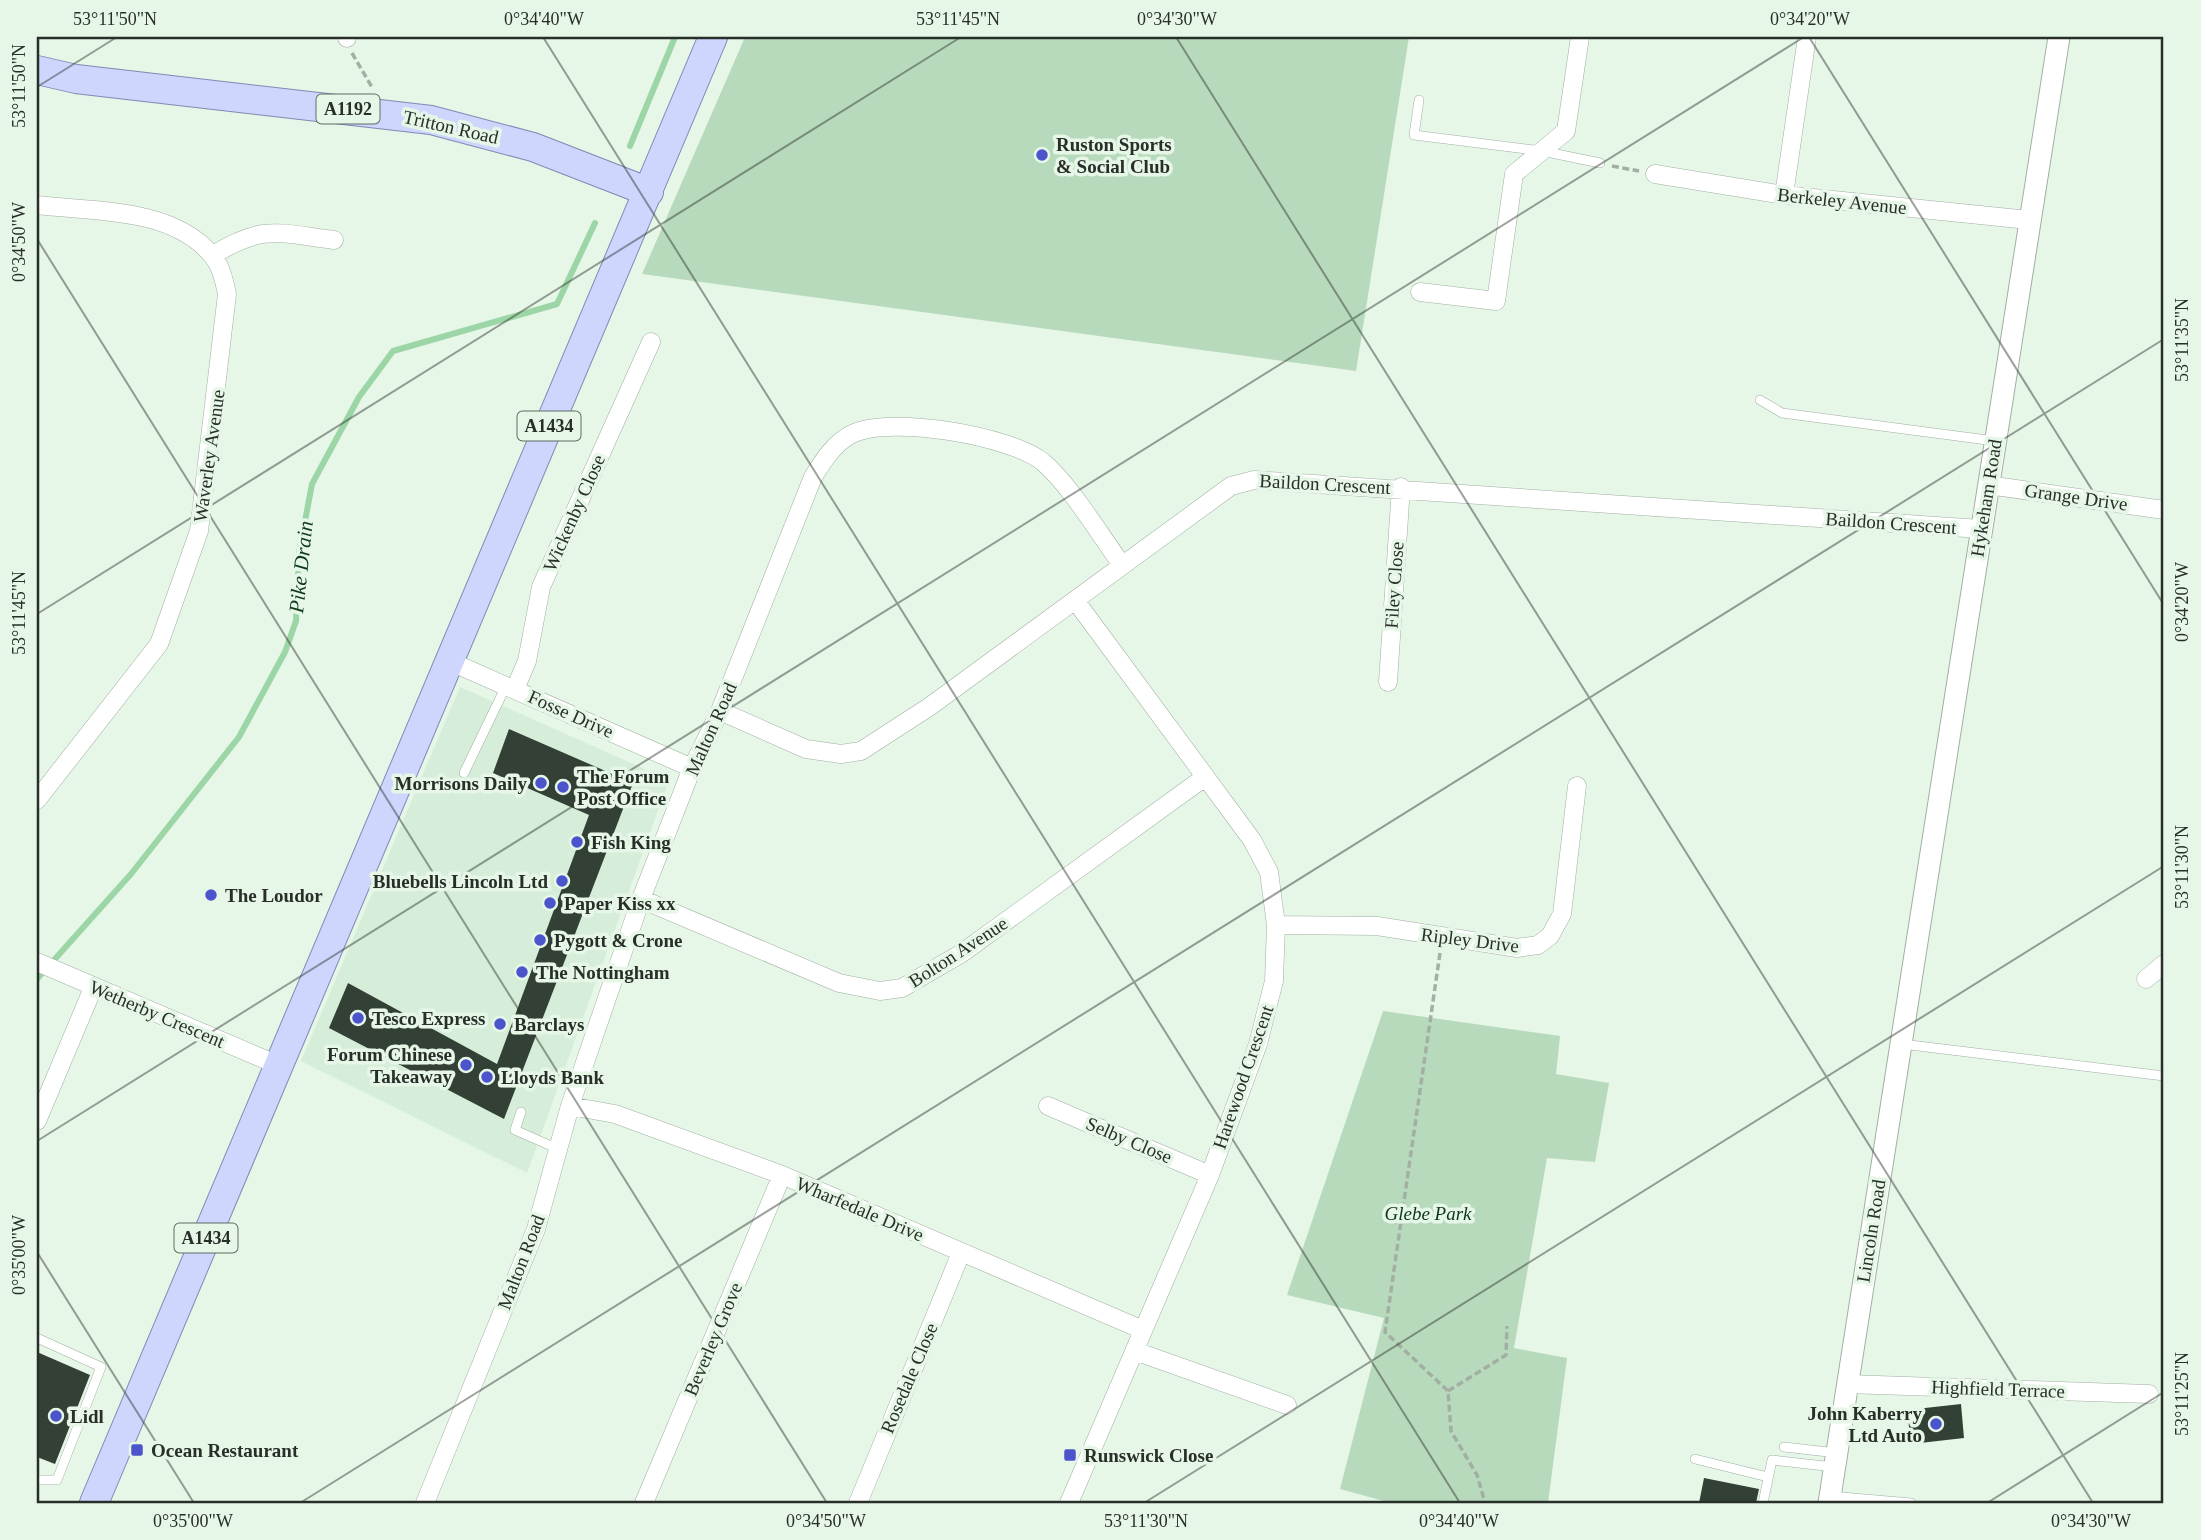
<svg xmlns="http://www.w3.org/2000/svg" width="2201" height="1540" viewBox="0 0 2201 1540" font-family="'Times New Roman',serif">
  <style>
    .built { fill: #d6edd9 }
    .park { fill: #b8dabc }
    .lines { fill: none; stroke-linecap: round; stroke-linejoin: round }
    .stream { stroke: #9dd6a6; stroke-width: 6 }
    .building { fill: #334035 }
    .service-casing { stroke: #a0afa2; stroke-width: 10 }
    .minor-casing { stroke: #a0afa2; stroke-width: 19 }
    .tertiary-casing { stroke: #a0afa2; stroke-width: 23 }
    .primary-casing { stroke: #7e8ab3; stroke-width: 30 }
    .path { stroke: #a2afa3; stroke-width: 3.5; stroke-dasharray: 7 3.5; stroke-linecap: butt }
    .service { stroke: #fff; stroke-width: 9 }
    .minor { stroke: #fff; stroke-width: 18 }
    .tertiary { stroke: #fff; stroke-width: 21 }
    .primary { stroke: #ced6fe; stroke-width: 28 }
    .ticks { fill: none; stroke: #282f29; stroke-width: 2; stroke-opacity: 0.45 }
    .poi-dot { fill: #4b54ca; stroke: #e6f6e7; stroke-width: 2.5 }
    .labels { text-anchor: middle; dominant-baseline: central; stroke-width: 7; stroke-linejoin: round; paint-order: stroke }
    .shield { fill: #e6f6e7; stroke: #616b62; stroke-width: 2 }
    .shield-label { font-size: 18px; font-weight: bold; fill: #282f29 }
    .street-label { font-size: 19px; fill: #282f29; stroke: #e6f6e7 }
    .poi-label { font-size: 19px; font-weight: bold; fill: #282f29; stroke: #e6f6e7; text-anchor: start }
    .park-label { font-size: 19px; font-style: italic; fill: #0d3718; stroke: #e6f6e7 }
    .water-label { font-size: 21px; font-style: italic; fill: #0e3819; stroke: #e6f6e7 }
    .neatline { fill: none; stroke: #282f29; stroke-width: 2.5 }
    .ticks-label { font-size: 18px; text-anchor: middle; fill: #282f29 }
  </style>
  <rect width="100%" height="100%" fill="#e6f6e7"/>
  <path class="built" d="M 460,687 L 669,780 L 527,1173 L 301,1061 Z"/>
  <path class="park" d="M 745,37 L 1409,37 L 1356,371 L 642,274 Z
    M 1383,1011 L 1560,1036 L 1556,1074 L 1609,1083 L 1595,1162 L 1547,1158 L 1514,1348 L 1567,1358 L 1548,1503 L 1391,1503 L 1340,1489 L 1384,1318 L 1287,1295 Z"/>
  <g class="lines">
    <path class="stream" d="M 630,146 L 675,37
      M 37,979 L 131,874 L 239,737 L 285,652 L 296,621 L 299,553 L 312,484 L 359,397 L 393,351 L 557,304 L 595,223"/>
  </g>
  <path class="building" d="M 509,729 L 633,783 L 504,1119 L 329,1028 L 348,983 L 497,1064 L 589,815 L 493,773 Z
    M 37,1352 L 90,1375 L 55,1464 L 37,1457 Z
    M 1961,1404 L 1964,1438 L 1911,1444 L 1907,1410 Z
    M 1704,1478 L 1759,1489 L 1756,1503 L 1699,1503 Z"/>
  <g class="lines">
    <g class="service-casing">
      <path id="service" d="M 1419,100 L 1414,135 L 1542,151 L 1600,163
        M 1760,400 L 1782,413 L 1995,441
        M 464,773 L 506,686
        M 1902,1044 L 2164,1076
        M 521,1112 L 515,1130 L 558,1149
        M 37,1338 L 101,1367 L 57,1480 L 37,1480
        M 1784,1447 L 1837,1453
        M 1695,1459 L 1768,1477
        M 1830,1496 L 1911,1503
        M 1763,1503 L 1772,1460 L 1834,1467"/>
    </g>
    <g class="minor-casing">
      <path id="minor" d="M 347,38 L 347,37
        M 1655,174 L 1784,195 L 2029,220
        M 1784,195 L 1807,37
        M 37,205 C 94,212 170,207 211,254 C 221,265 224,280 227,294 L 199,531 L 159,644 L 37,800
        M 213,255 C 263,224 278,233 334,240
        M 1420,292 L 1496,301 L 1514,174 L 1566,131 L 1580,37
        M 1988,485 L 2164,510
        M 449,661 L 692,768
        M 1388,682 L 1401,487
        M 515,689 L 527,661 L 541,587 L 651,342
        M 720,711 L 806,749 L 841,754 L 861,751 L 929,707 L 1231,486 L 1254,480 L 1981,529
        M 641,899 L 839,983 L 880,991 L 902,988 L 962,953 L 1205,777
        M 1276,925 L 1377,926 L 1517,948 L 1538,945 L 1550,936 L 1562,914 L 1577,786
        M 37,962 L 278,1065
        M 2146,979 L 2164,964
        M 570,1106 L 615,1114 L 782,1175 L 1143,1330
        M 1048,1106 L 1210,1175
        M 37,1121 L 93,988
        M 1135,1351 L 1287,1405
        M 1847,1384 L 2149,1394
        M 425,1503 L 536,1229 L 570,1106 L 641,899 L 692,768 L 720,711 L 813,477 C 823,461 834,443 852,434 C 890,415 1011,436 1043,462 C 1070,485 1100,535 1122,565
        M 644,1503 L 782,1175
        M 858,1503 L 961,1253
        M 1069,1503 L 1210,1175 L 1258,1044 L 1274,981 L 1276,925 L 1269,872 L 1252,840 L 1075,600"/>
    </g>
    <g class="tertiary-casing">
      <path id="tertiary" d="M 1829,1503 L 2059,37"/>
    </g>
    <g class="primary-casing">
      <path id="primary" d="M 37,70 L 76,79 L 431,120 L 533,147 L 649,192
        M 94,1503 L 713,37"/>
    </g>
    <path class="path" d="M 352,53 L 373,89
      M 1612,166 L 1639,171
      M 1440,953 L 1385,1332 L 1448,1391 L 1451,1431 L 1477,1475 L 1485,1503
      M 1448,1391 L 1506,1355 L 1507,1326"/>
    <use href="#service" class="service"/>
    <use href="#minor" class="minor"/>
    <use href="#tertiary" class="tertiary"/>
    <use href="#primary" class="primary"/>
  </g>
  <path class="ticks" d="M 543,37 L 1460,1503M 1176,37 L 2093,1503M 1809,37 L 2164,605M 37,87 L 117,37M 37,239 L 827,1503M 37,614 L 961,37M 37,1141 L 1804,37M 37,1252 L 194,1503M 300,1503 L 2164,339M 1144,1503 L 2164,866M 1987,1503 L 2164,1392"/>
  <g class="poi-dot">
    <circle cx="1042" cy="155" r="7"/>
    <circle cx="541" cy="783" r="7"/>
    <circle cx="563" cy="787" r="7"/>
    <circle cx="577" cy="842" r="7"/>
    <circle cx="562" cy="881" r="7"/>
    <circle cx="211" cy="895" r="7"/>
    <circle cx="550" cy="903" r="7"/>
    <circle cx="540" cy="940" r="7"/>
    <circle cx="522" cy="972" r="7"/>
    <circle cx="358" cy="1018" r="7"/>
    <circle cx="500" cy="1024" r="7"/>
    <circle cx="466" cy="1065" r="7"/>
    <circle cx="487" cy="1077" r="7"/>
    <circle cx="56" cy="1416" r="7"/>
    <circle cx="1936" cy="1424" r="7"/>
    <rect x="130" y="1443" width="14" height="14" rx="3.5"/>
    <rect x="1063" y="1448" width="14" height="14" rx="3.5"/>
  </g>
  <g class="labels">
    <g class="shield">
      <rect x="316.5" y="94.5" width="63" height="29" rx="5"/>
      <rect x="517.5" y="411.5" width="63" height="29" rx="5"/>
      <rect x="174.5" y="1223.5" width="63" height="29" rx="5"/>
    </g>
    <g class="shield-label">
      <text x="348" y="109">A1192</text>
      <text x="549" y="426">A1434</text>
      <text x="206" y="1238">A1434</text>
    </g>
    <g class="street-label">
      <text transform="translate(451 127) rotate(13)">Tritton Road</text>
      <text transform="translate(1842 201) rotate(6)">Berkeley Avenue</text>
      <text transform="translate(209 456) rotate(-82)">Waverley Avenue</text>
      <text transform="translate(1325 484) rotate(3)">Baildon Crescent</text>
      <text transform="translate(2076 497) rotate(8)">Grange Drive</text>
      <text transform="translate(1986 498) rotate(-81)">Hykeham Road</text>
      <text transform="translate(574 513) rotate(-66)">Wickenby Close</text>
      <text transform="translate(1891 523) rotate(4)">Baildon Crescent</text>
      <text transform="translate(1394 585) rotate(-86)">Filey Close</text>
      <text transform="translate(571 714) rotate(24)">Fosse Drive</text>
      <text transform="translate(711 729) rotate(-66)">Malton Road</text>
      <text transform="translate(1470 940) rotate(7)">Ripley Drive</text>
      <text transform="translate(958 952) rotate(-33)">Bolton Avenue</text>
      <text transform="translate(157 1014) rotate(23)">Wetherby Crescent</text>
      <text transform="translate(1243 1077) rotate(-71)">Harewood Crescent</text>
      <text transform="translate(1129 1140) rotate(23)">Selby Close</text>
      <text transform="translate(860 1209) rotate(23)">Wharfedale Drive</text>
      <text transform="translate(1871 1231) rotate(-81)">Lincoln Road</text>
      <text transform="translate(521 1262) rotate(-69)">Malton Road</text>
      <text transform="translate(713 1339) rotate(-67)">Beverley Grove</text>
      <text transform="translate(909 1378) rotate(-67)">Rosedale Close</text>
      <text transform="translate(1998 1389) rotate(2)">Highfield Terrace</text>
    </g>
    <g class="poi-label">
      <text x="1056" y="144">Ruston Sports<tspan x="1056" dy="22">&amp; Social Club</tspan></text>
      <text x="577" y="776">The Forum<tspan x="577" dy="22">Post Office</tspan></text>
      <text x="527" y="783" text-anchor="end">Morrisons Daily</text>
      <text x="591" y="842">Fish King</text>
      <text x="548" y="881" text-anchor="end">Bluebells Lincoln Ltd</text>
      <text x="225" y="895">The Loudor</text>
      <text x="564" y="903">Paper Kiss xx</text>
      <text x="554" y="940">Pygott &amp; Crone</text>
      <text x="536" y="972">The Nottingham</text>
      <text x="372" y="1018">Tesco Express</text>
      <text x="514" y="1024">Barclays</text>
      <text x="452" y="1054" text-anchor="end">Forum Chinese<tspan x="452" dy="22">Takeaway</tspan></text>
      <text x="501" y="1077">Lloyds Bank</text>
      <text x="1922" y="1413" text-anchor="end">John Kaberry<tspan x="1922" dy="22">Ltd Auto</tspan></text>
      <text x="70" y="1416">Lidl</text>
      <text x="151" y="1450">Ocean Restaurant</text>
      <text x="1084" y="1455">Runswick Close</text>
    </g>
    <g class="park-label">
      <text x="1428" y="1213">Glebe Park</text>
    </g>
    <g class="water-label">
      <text transform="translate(301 567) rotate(-84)">Pike Drain</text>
    </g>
  </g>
  <rect width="2201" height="1540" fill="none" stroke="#e6f6e7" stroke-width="77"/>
  <rect x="38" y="38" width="2124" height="1464" class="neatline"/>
  <g class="ticks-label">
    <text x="115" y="25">53°11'50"N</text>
    <text x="544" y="25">0°34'40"W</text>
    <text x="958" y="25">53°11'45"N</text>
    <text x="1177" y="25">0°34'30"W</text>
    <text x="1810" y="25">0°34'20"W</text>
    <text transform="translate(19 86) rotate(-90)" y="6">53°11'50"N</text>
    <text transform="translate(19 242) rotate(-90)" y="6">0°34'50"W</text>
    <text transform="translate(2182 340) rotate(-90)" y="6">53°11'35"N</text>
    <text transform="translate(2182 602) rotate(-90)" y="6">0°34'20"W</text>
    <text transform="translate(19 613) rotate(-90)" y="6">53°11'45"N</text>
    <text transform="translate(2182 867) rotate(-90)" y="6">53°11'30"N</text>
    <text transform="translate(19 1255) rotate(-90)" y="6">0°35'00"W</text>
    <text transform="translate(2182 1394) rotate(-90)" y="6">53°11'25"N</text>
    <text x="193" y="1527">0°35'00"W</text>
    <text x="826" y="1527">0°34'50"W</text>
    <text x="1146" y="1527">53°11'30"N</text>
    <text x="1459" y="1527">0°34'40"W</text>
    <text x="2091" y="1527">0°34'30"W</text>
  </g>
</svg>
